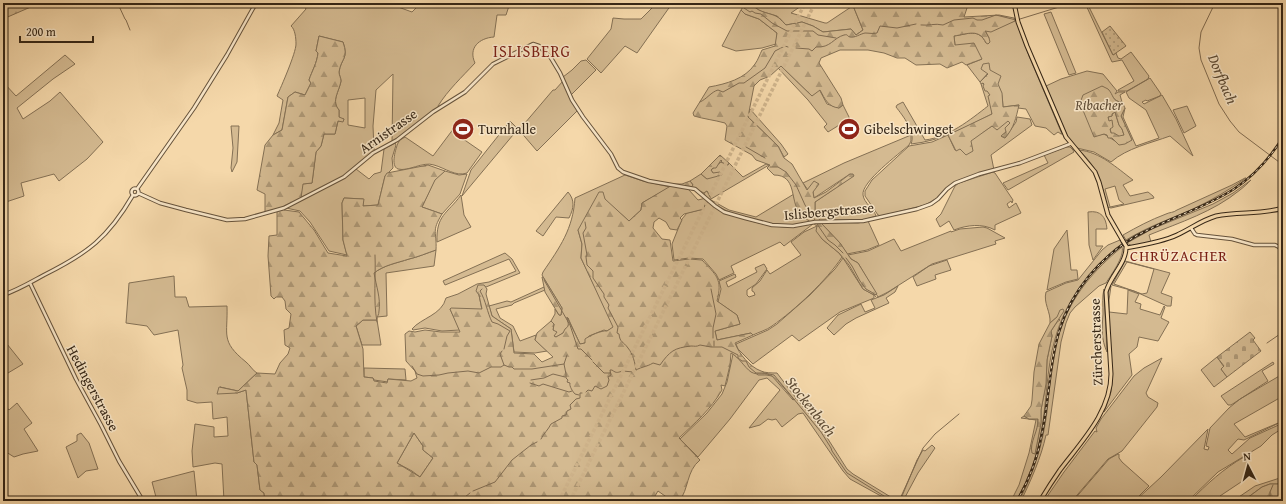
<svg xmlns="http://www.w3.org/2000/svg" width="1286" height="504" viewBox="0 0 1286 504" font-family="'Gentium Book Plus',serif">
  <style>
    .grass { fill: #d4ba91; stroke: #847054; fill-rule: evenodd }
    .forest { fill: url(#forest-firs); stroke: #847054; fill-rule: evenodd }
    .cemetery { fill: url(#cemetery-stones); stroke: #847054 }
    .garden { fill: url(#garden-dots); stroke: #847054 }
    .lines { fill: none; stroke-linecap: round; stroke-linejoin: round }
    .stream { stroke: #816c51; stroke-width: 1 }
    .highway-tunnel { stroke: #cfb48c; stroke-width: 3.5; stroke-dasharray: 3.5 2; stroke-linecap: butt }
    .minor-casing { stroke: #65523b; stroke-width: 4.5 }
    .major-casing { stroke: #352616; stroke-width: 5 }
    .minor { stroke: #f8e6c8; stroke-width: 2.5 }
    .major { stroke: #f5d8aa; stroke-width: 3 }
    .rail-casing { stroke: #352616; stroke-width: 2.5 }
    .rail { stroke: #f8e6c8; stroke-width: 1; stroke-dasharray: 3; stroke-linecap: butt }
    .major-bridge-casing { stroke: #352616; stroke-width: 5; stroke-linecap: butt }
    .major-bridge { stroke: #f5d8aa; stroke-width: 3 }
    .labels { text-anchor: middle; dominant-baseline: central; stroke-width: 3; stroke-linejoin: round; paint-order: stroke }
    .park-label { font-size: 14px; font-style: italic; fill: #5d4b35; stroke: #f8e6c8 }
    .poi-label { font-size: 14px; fill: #352616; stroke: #f8e6c8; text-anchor: start }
    .street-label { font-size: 14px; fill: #352616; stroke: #f8e6c8 }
    .water-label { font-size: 15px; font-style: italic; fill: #5b4933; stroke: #f8e6c8 }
    .neighbourhood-label { font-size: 15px; letter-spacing: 1px; fill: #7a1f14; stroke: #f8e6c8 }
    .quarter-label { font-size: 16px; letter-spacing: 1px; fill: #7a1f14; stroke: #f8e6c8 }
  </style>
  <defs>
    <pattern id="forest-firs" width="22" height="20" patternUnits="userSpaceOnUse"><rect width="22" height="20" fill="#d4ba91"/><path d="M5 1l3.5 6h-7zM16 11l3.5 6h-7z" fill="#ad9775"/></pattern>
    <pattern id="cemetery-stones" width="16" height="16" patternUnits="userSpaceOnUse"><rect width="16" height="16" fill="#d4ba91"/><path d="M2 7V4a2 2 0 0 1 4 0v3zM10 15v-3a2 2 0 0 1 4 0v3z" fill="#ad9775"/></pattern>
    <pattern id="garden-dots" width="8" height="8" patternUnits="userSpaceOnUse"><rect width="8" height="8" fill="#d4ba91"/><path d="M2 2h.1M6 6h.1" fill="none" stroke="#ad9775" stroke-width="1.8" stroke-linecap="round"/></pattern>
  </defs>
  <rect width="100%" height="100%" fill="#f5d8aa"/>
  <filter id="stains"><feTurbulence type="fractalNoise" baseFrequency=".005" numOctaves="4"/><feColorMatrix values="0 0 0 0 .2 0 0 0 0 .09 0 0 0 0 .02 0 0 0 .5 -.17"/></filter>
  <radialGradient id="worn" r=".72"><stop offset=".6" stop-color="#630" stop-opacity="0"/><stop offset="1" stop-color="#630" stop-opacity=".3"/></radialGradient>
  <path class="grass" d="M 303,3 L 387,3 L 412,12 L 418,6 L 415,3 L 510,3 L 506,15 L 497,15 L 494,37 C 479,38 468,48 475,63 C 462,77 448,90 438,106 L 439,108 L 392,143 L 393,74 L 376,90 L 373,126 L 374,149 L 375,152 L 344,177 L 290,206 L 337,182 L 356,169 L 369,179 L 374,174 L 381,172 L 384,149 L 395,143 L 396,145 L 392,158 L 393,168 L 385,176 L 378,205 L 363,206 L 363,199 L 344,198 L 342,203 L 343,240 L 347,255 L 329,251 L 310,222 L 300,211 L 286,208 L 290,206 L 288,204 L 301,198 L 302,184 L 312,183 L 316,152 L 321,146 L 324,134 L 335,134 L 338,121 L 343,121 L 344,119 L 339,118 L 339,110 C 331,101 339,92 341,81 C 341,78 339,75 339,72 C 341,58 349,59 343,42 L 319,36 L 316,51 L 318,53 C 317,63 312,71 309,80 L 311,83 L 305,95 L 295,92 L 288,97 L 282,130 L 273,135 L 279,123 L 283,100 L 277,96 C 281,87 296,53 296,44 C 296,38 295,29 291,26 L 306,9 ZM 365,98 L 365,128 L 348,125 L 348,100 Z
    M 657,3 L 670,3 L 671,5 L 637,53 L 625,46 L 601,73 L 587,59 L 611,29 L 613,18 L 624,19 L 641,19 Z
    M 752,3 L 799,3 L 801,6 L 791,13 L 825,23 L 827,23 L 851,7 L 854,3 L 854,8 L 863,30 L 856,35 L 851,29 L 823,32 L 813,26 L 802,22 L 786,25 C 783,22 780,18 777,16 C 768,13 756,12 752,3 Z
    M 1085,3 L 1087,3 L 1113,55 L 1116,53 L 1118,58 L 1121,59 L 1131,52 L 1149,76 L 1148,79 L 1127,91 L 1118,91 L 1118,90 L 1134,81 L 1122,60 L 1112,62 Z
    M 741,10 L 745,14 L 759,19 L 777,33 L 776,44 L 762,48 L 736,51 L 722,46 Z
    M 1051,12 L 1076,73 L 1069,75 L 1044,14 Z
    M 1014,18 L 1016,19 L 1029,56 L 1062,134 L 1061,134 L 1058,132 L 1054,135 L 1046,128 L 1035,126 L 1026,109 L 1018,108 L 1019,105 L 1003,107 C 1002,89 1000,87 988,73 L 980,82 L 967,65 L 982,59 L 955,45 L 954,36 C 968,34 979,28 986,43 L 989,38 L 985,30 L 1015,21 Z
    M 65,55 L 75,64 L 53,79 L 17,108 L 23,119 L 50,101 L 60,92 L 103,142 L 87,159 L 59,181 L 54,174 L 21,183 L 24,196 L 3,203 L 3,82 L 16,96 Z
    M 586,60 L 596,70 L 571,95 L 563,77 L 572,70 L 581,61 Z
    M 781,66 L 812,96 L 819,89 L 827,104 L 839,108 L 843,105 L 849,117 L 849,119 L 828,132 L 824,127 L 827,124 L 808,100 L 778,68 Z
    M 1087,71 L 1103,74 L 1117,91 L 1115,94 L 1118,92 L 1125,92 L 1120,95 L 1122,102 C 1114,102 1112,96 1108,89 L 1094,136 L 1104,134 L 1115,141 L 1132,140 L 1121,116 L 1125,108 L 1123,117 L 1136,146 L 1159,138 L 1146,110 L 1129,98 L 1126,92 L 1150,78 L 1161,94 L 1160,96 L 1147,101 L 1146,100 L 1142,102 L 1144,104 L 1162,95 L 1176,119 L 1193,156 L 1170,136 C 1151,143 1127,148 1111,162 L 1094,152 L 1077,148 L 1067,136 L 1046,86 L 1061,79 Z
    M 563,81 L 578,110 L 537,151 L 519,130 L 553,90 L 555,90 Z
    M 983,83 L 990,95 L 992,114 C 966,127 941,141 911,144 C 916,132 903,116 896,107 L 897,105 L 903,102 L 925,140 C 949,137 970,120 988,106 L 981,84 Z
    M 1187,106 L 1196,126 L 1184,133 L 1173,110 Z
    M 750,109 L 781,144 L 788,154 L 784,157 L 778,146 L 748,117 Z
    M 1115,112 L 1119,125 L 1122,129 L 1124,135 L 1119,138 L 1111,133 L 1108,117 L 1112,116 L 1112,114 Z
    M 1017,117 L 1030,119 L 1032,125 L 991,155 L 994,170 L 957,181 L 939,197 L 925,205 L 881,216 L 878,215 L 865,196 L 865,191 L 872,180 L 909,146 L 932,142 L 948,135 L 955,150 L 992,126 L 1008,121 L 1010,123 L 1006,132 L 1001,136 L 1005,138 L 1016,122 Z
    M 460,120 L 453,132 L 482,152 L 467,173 C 456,177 445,168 434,165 C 423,161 408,172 398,169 C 390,166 396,148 398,143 C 399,140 402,139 405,137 L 433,156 Z
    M 510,121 L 518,129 L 462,196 L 471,170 Z
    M 231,126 L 239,126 L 237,162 L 232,172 L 231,168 L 233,148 Z
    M 911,135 L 911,141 L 909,145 C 899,154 861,182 863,195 C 864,203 874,209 876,216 L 863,220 L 819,220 L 815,212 L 815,202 L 853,176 L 850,174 L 814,198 L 813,192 L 808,190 L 803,183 L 844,163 Z
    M 1066,147 L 1070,147 L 1073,150 L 1074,152 L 1008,190 L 1003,183 L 1048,163 L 1044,155 Z
    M 1079,150 C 1100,152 1117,168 1133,180 L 1123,185 L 1130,196 L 1148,192 L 1153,196 L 1154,198 L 1111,208 L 1107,207 C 1101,180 1099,170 1079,150 ZM 1115,186 L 1119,200 L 1124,204 L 1110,207 L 1105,189 Z
    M 721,162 L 728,165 L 729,163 L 743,177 L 766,164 L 769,165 L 711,199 L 707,191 L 704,193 L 691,187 L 693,185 L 690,181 L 701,174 L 707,179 L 713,173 L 711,170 Z
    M 445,171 L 459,175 L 467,174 L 460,194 L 442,214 L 422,207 L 435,179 Z
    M 993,172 L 995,173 L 1013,200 L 1012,203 L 1011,201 L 1007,204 L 1009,208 L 1016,203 L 1021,213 L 995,225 L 995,230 C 982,223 967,225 954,230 L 949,221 L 940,227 L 936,219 L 941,214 L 955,186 L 959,183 Z
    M 625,175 L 643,181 L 670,187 L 642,203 L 641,210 L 629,221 L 604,199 L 578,230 L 582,244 L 581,258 L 614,327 L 607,331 L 604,330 L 589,336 L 585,343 L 580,344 L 568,318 L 569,324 C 566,331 563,334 556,337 L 554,336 L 553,330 L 554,324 L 551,321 L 555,314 L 555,309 L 559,315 L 561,315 L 562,308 L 542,275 L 543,272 C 560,247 573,229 575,198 Z
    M 1245,178 L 1246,178 C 1229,190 1212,200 1193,209 C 1170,219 1147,227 1126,240 L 1123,235 C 1137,227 1150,220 1166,214 C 1170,212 1173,213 1177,210 L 1232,185 Z
    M 1251,180 C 1248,183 1244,187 1240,190 C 1213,212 1181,222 1149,235 L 1151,242 L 1133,246 L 1130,245 L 1127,243 L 1152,229 L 1213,204 L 1233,193 Z
    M 568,192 C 575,200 574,208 569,218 L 556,217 L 543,236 L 536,231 Z
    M 794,194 L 794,198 L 810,222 C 780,230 735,220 711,201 L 711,200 L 729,210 L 756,217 Z
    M 461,195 L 464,215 L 471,227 L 437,242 C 436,215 447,214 461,195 Z
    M 708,202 C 727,216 768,228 792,227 C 799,227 806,224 813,224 L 784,246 L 780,242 L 731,266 L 734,273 L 719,280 L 716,274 L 703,259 L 689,258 L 674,260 L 672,244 L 682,219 L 687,213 L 704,209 L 705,204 Z
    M 1088,212 C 1101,210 1106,217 1107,229 L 1096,229 L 1096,246 L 1103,246 L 1093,260 L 1089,245 Z
    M 868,221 L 879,245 L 867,250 L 847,254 L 840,243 L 820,222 L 858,223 Z
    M 817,226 L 822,239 L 839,253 L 842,257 C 827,280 795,310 772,326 C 767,330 759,332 753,335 L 751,333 L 717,340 L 715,331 L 740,324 L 737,315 L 718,302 L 721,289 L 719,281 L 735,274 L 736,277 L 726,282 L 728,287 L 757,272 L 755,268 L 764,264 L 767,269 L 756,284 L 747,290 L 747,295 L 749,297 L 755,295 L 754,292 L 752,291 L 752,288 L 760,281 L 767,270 L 770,274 L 801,255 L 791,242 L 804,232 Z
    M 983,227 L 987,228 L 1005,238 L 995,241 L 996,244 L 932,264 L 888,292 L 878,297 L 858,263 L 851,259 L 848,255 L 868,251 L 894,239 L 901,251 L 951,231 L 951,232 L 960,229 Z
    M 1067,230 L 1071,270 L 1077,270 L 1078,279 L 1066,282 L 1047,290 L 1054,249 Z
    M 1120,240 L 1122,244 C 1090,269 1066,299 1055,339 C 1046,370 1047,402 1041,433 C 1037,457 1028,480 1016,501 L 1011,501 L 1019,485 L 1029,453 L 1036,420 L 1021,418 L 1024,416 L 1029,419 L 1038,419 L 1037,431 L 1031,449 L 1035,454 L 1041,423 L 1041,410 L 1046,384 L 1047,360 L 1052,336 L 1051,331 L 1057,322 L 1060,320 L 1057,317 L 1050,323 C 1051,312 1043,303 1046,292 L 1066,283 L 1078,280 L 1102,250 L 1108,245 Z
    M 1122,247 C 1125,256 1111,275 1106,283 L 1099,286 L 1075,307 L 1070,313 L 1066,323 L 1061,342 L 1048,435 L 1046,435 C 1041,458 1031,480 1021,501 L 1019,501 C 1034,473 1043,443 1047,412 C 1050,385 1051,357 1060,331 C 1072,295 1094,270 1122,247 Z
    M 436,250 L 434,266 L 386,273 L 387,316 L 377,317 L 374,273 C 384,265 397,263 409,259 C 418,257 427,253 436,250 Z
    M 505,253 L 512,259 L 520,273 L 486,287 L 484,285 L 479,295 L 482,310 L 450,309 L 460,330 L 442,331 L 425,328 L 413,330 L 412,329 C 421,318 442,315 446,298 L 458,294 L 477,284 L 489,282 L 516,271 L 509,259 L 445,285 L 443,281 Z
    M 843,258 L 863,289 L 874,295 L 874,298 L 840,312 L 799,341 L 792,335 L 753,364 L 738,349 L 736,344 L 768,330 L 777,324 L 810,295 L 835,269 Z
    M 947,260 L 951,270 L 935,275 L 936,279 L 917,286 L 913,277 L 929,266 Z
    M 1125,261 L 1170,273 L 1161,293 L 1172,297 L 1171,306 L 1167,306 L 1134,291 L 1112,285 ZM 1127,262 L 1154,269 L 1147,293 L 1142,294 L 1114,284 Z
    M 174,276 L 175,297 L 186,297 L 189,307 L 227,306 C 228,335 220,341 246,362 C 250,365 253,371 257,373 L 238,391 L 220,387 L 237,393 L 246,390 L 254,462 L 257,465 L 260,490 L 264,493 L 265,501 L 224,501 L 222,464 L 215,463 L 193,467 L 192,451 L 195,424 L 214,427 L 214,437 L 228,436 L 227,417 L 213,419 L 212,402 L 197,403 L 187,400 L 187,390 L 182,368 L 183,365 L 178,330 L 154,335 L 147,326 L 126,323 L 129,283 Z
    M 898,286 L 895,292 L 886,298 L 889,303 L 856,318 L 846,324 L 834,335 L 827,328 L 838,315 L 861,304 L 865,312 L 875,308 L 871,300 L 884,295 Z
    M 1111,286 L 1109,300 L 1109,312 L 1127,314 L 1128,290 L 1139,294 L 1135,302 L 1141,304 L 1140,309 L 1160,315 L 1164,306 L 1165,307 L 1161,318 L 1169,322 L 1158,341 L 1139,337 L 1137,347 L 1129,354 L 1132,375 L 1104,412 L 1111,392 L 1112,381 L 1107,301 L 1108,292 Z
    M 544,287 L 545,290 L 514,303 L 512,305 L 496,309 L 500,318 L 513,326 L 520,341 L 536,335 L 535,340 L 547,351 L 535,353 L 514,352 L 511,329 L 492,316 L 489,306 L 507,301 L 511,302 Z
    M 1104,289 L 1104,294 L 1107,352 C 1101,339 1102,328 1103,314 C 1103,305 1102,296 1104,289 Z
    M 363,320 L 377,320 L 381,345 L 362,345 L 356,326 Z
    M 3,339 L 23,364 L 3,376 Z
    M 733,354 L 758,375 L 766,375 L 772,376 L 793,400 L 796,398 L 821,428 L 847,469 L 853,474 L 894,499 L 894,501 L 890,501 L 850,479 L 843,471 L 803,413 L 798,414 L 782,427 L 776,419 L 772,420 L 768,419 L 760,425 L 749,428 L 780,390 L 767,378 L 759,380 L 730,419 L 698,457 L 680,439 L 707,413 L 722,394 L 727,382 Z
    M 1217,357 L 1224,367 L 1221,369 L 1227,377 L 1214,387 L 1201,370 Z
    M 1162,358 L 1146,393 L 1148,397 L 1158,403 L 1157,407 L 1122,451 L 1108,459 L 1072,501 L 1044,501 L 1064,472 L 1095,431 L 1097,432 L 1096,428 L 1101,419 L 1134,376 L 1144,368 Z
    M 1273,362 L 1274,364 L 1262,371 L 1268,381 L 1231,405 L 1228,405 L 1221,396 Z
    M 364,368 L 405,369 L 406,380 L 388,379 L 388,382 L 374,380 L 373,378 L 364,377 Z
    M 1281,375 L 1283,378 L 1283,396 L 1234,424 L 1245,437 L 1283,421 L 1244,440 L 1238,439 L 1228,450 L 1232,454 L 1250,438 L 1283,423 L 1283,428 L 1272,435 L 1261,446 L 1218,472 L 1188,501 L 1135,501 L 1161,477 L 1208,429 L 1204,449 L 1208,450 L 1209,447 L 1206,446 L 1210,428 L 1229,408 L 1240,399 Z
    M 3,403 L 9,410 L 17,403 L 32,423 L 24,429 L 38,451 L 23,454 L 14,457 L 3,450 Z
    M 81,433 L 89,443 L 98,469 L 86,471 L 78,478 L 66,447 L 77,441 L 77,435 Z
    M 414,433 L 423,446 L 423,450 L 433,458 L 420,477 L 412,471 L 397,463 Z
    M 932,445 L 935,448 L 918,473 L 903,501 L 900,501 L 917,460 L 923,450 L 925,451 Z
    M 1118,454 L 1119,454 L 1119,458 L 1122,462 L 1149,486 L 1134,501 L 1073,501 L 1109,459 Z
    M 1244,457 L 1253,474 L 1220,496 L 1223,501 L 1190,501 C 1207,484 1223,469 1244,457 Z
    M 194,471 L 197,501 L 157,501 L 152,482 Z
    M 1283,477 L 1283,484 L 1270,484 L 1262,487 L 1243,501 L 1233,501 L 1255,486 Z"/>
  <path class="forest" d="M 3,3 L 17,3 L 24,7 L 32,5 L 33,6 L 3,19 Z
    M 854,3 L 971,3 L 968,5 L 964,17 L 999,15 L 1014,18 L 1015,21 L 991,32 L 985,31 L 989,38 L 990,42 L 988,44 L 986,43 C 979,28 968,34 954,36 L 955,45 L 974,43 L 982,59 L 966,65 L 962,62 L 947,68 L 940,64 L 916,65 L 905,58 L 897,58 L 884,53 L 868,50 L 840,50 L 821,58 L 819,63 L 841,98 L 843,105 L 839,108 C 828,107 825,99 820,90 L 812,96 L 781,66 L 770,76 L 760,80 L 754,86 L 748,117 L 778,146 L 784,158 L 792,164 L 807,190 L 814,181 L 819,184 L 813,192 L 814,198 L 826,192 L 850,174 L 853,174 L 854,176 L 815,202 L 815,212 L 822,224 L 840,243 L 851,259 L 858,263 L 877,294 L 874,295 L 863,289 L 849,265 L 839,253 L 822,239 L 816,231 L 817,226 C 811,222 803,218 799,212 C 790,200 797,175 774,175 L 767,168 L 770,165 L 756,160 L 752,155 L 725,140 L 727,126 L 725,123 C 714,120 704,119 694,116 L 693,113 L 709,87 C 726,84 745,79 755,64 C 758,60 760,54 762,50 L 775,46 L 777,33 L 759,19 L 745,14 L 741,10 L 744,5 L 752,4 C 759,14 771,12 779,18 C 781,20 784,23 786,25 L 802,22 L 813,26 L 823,32 L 851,29 L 856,35 L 863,30 L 854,8 Z
    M 319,36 L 343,42 C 349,59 341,58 339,72 C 339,75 341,78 341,81 C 339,92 331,101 339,110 L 339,117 L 344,119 L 343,122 L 338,121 L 335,134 L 324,134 L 321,146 L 316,152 L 312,183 L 303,184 L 301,198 L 284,206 L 284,210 L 299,212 L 314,230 L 328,253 L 347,256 L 343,240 L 342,203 L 344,198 L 364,199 L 363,206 L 378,205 L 385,176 L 387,173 L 428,165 L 445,171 L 435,180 L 422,207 L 442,214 C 431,232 437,231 436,250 C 427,253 418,257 409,259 C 397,263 384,265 374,273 C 376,285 381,299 379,311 C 379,315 377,316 377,320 L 363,320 L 356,326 L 363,349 L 364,377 L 373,378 L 374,381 L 387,383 L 388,379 L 411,381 L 417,378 L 415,371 L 406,361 L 405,334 L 409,331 L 415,332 L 425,330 L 441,332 L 460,332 L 450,309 L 451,308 L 482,309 L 479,295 L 476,291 L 478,285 L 484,285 L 487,289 L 486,294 L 492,316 L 511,329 L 514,353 L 534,354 L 542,362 L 553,357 L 535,340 L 537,333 L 551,321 L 554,324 L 553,330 L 557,332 L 554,336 L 556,337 L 563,333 L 565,329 C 571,325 567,323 567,317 L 580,344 L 585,343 L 585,339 C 589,336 602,330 607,331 L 613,327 L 581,258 L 582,244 L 578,230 L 599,192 L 603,192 L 605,199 L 629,221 L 641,210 L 642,203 L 674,184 L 682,184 L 690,181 L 693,185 L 689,190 L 698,200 L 706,198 L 704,193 L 707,191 L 711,199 L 705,204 L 704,209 L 684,214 L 680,218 L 682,220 L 677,230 L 670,229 L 666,222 L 659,218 L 654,222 L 653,228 L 662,239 L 670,240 L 673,261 L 689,259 L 702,260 C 716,275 723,279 717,301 L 737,315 L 740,324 L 715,331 L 717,340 L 751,333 L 753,335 L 735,343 C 739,354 750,367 761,371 C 765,373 772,373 777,373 L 796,398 L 794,400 C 789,394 778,380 772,376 C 766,372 758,376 751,372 C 744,367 739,357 731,353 L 730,365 L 725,386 L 721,385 L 722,390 C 711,409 695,423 679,438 L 700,460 C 686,471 689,490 679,501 L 672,501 L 658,491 L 652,501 L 506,501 L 505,500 L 504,501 L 265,501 L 264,493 L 260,490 L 257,465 L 254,462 L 246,390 L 237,393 L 217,394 L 219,387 L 238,391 L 257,373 L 275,374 L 280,363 L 288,354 L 290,348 L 285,345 L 284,330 L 289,328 L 291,314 L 286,309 L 285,301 L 282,297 L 276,297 L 274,299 L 271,296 L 268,256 L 269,236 L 277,235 L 277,210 L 265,212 L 265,194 L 257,190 L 265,145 L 273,135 L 282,130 L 288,97 L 295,92 L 305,95 L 311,83 L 309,80 C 312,71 317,63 318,53 L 316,51 ZM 414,433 L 423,446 L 423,450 L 433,458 L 420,477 L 397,463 Z
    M 989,63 L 990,70 L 1001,76 L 998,84 L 1002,93 L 1003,107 L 1019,105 C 1016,118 1014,128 1005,138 L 1001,136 L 1006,132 L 1005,128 L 1010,123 L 1008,121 L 997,130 L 992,126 L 971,141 L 973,151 L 966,155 L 960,149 L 956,151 L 948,135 L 992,114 L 988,96 L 990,95 L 987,91 L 985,91 L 983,86 L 984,84 L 983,83 L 981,84 L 980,82 L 988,74 L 981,69 L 983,64 Z
    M 1102,86 C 1104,87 1106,88 1108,89 C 1114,95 1112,102 1122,102 L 1125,108 L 1121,116 L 1132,140 L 1125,144 L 1119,145 L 1112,138 L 1108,138 L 1107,135 L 1104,134 L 1094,137 L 1080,103 L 1083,95 ZM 1115,112 L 1119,125 L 1122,129 L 1124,135 L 1119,136 L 1114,133 L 1111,133 L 1110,129 L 1113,127 L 1112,120 L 1109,121 L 1108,117 L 1112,116 L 1112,114 Z
    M 720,155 L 729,163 L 728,165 L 721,162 L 722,161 L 721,160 L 716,168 L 713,168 L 711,170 L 713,173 L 720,172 L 722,175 L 707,179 L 701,174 Z
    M 542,277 L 543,277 L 562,308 L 561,315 L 559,315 L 545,292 Z
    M 1063,309 L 1064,311 C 1060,318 1055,324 1051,331 L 1052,336 L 1047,360 L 1046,384 L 1041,410 L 1041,423 L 1035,454 L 1032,453 C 1029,443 1039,430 1038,419 L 1029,419 L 1024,416 L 1031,406 L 1032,400 L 1034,372 L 1039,344 L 1050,323 L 1057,317 L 1060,310 Z
    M 1270,484 L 1283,484 L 1283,501 L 1243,501 L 1262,487 Z"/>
  <path class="cemetery" d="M 1250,332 L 1255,338 L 1253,340 L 1261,351 L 1227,377 L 1221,369 L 1224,366 L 1217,357 Z"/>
  <path class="garden" d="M 1110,26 L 1126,46 L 1113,55 L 1102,32 Z"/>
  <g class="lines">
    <path class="stream" d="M 1215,3 L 1201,32 L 1199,48 L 1201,60 L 1219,104 L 1230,121 L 1239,132 L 1283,165
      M 118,4 L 125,19 L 126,20 L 130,30
      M 57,6 L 68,3
      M 744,8 L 750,12 L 752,11 L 755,13 L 761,14 L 772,23 L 787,31 L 813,31 L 818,35 L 836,38
      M 1020,19 L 1072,3
      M 921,25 C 928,26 935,23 943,25 L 954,20 L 973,18 L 977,20 L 982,20 L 996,15 L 1016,20
      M 796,48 L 809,49 L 812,51 L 816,47 C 831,48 833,38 844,35 C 849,34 846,36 850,37 C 855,38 860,34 865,33 C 869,33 873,34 877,33 L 880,26 L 897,28 L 916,24
      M 700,102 C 707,99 711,92 718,90 L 723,92 L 739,83 L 744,83 L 765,68 L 775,51 L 785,46 L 788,47
      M 746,147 L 765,158
      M 770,167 L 778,167 L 786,172 L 796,185 L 805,205 L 815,220
      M 585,222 L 586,228 L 583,233 L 587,255 L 586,257 L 587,265 L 593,271 L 593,278 L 604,294 L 604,297 L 609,305 L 608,308 L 618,327 L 617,333 L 619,334 C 620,343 623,341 628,348 C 633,354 635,363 636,370
      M 817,224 L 828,240 L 835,245 L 843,253
      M 375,255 C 376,277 373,300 377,322
      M 846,258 L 852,266 L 860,281 L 866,289 L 873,293 L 876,297
      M 544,280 L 570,325 L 578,349 L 581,349 L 592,360
      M 482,289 L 480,291 C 486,301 487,312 492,322 L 498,324 L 510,331 L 507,336 L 504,349
      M 711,289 L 716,314 L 713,328 L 713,338
      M 714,341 L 714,346
      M 1267,343 L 1283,332
      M 502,351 L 500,354 L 504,365
      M 567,355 L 564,364 L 566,374 L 566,378 L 568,380 L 567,382 L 570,383 C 569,386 573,392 575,394 L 579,395
      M 593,362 L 604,373 L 610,373
      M 412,366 L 417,374 L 423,376 L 439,375 L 448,373 L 468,371 L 479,373 L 491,367 L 501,367 L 504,365 L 509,367 L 512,367 L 514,369 L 532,369 L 564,364
      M 531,380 L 544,378 L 553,374 L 565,377
      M 530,383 L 539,386 L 543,384 L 569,392 L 572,391
      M 586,392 L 588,390 L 592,391 L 595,386 L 601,389 L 607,386 L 609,380 L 608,377 L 611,375 L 610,370 L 612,370 C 617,374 618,372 623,371 L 633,372 C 639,367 647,367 653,363 L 660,365 C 670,351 674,348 691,346 C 695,346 696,347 700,345 L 711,347 L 722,347 L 738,355 L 738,358 L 742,361 L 746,361 L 749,367 L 756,373 L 764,373 L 774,375 L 821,432 L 831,448 L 832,451 L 847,473 L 892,501
      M 541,439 C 544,433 548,430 551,424 L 562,418 L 562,416 L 566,415 L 567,411 L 571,409 L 570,405 L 576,399 L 580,398 L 580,393 L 582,393
      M 473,491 L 495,482 L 512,460 L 531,445 L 537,442
      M 460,501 L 470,493
      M 899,501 L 923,448 L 935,434 L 959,414
      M 1270,501 L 1270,492 L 1273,485"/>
    <path class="highway-tunnel" d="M 559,501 L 805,3
      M 570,501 L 815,3"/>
    <g class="minor-casing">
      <path id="minor" d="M131.5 192a3.5 3.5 0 1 1 7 0a3.5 3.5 0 1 1-7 0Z
        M 137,189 L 194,108 L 227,55 L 256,3
        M 138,193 L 160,203 L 186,210 L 227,220 L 245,219 L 284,208 L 344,177 L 373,153 L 397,140 L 433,112 L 465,92 L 493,64 L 533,44 L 539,46 L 551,58 L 560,73 L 572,100 L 583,117 L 611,154 L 618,168 L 623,172 L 649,181 L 695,189 L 715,206 L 724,212 L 745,218 L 772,225 L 793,226 L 815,222 L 863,221 L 917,209 L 931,204 L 938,199 L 947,189 L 955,183 L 979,174 L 1020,163 L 1070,144
        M 1191,228 L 1195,234 L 1197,235 L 1232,239 L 1254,245 L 1275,245 L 1279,247 L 1283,252
        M 30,283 L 76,379 L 101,425 L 119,461 L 143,501
        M 3,295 C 18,290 31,282 44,275 C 88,253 108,238 133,195"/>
    </g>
    <g class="major-casing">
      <path id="major" d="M 1014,3 L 1018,22 L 1027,46 L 1066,137 L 1095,172 L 1099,182 L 1108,215 L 1123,241
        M 1126,248 C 1143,245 1162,242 1177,235 C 1190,229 1202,220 1216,216 C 1238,211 1261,215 1283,208
        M 1040,501 C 1046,491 1053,480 1060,470 C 1081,442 1111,412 1111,374 L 1106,292 C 1110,276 1127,263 1126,246"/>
    </g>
    <use href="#minor" class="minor"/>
    <use href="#major" class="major"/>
    <g class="rail-casing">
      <path id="rail" d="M 1017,501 C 1029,480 1038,457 1042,433 C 1054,373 1047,327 1089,276 C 1105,257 1124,241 1146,231 C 1175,216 1206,207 1234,189 C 1254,176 1270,158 1283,137"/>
    </g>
    <use href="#rail" class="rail"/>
    <g class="major-bridge-casing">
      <path id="major-bridge" d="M 1123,241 L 1126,246"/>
    </g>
    <use href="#major-bridge" class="major-bridge"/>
  </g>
  <defs>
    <g id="stadium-disc" transform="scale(1.15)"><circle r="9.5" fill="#8f2418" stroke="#f8e6c8"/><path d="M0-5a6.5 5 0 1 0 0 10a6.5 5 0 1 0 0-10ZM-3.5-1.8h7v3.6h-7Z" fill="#fff"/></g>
  </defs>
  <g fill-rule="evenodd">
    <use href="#stadium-disc" x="463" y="129"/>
    <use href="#stadium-disc" x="849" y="129"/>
  </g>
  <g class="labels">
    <g class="park-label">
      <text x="1099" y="105">Ribacher</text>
    </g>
    <g class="poi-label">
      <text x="478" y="129">Turnhalle</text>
      <text x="864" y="129">Gibelschwinget</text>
    </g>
    <g class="street-label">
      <text transform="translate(388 131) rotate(-35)">Arnistrasse</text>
      <text transform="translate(829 211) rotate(-5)">Islisbergstrasse</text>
      <text transform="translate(1096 342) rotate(-92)">Zürcherstrasse</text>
      <text transform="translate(93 388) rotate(62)">Hedingerstrasse</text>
    </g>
    <g class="water-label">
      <text transform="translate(1223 79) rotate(67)">Dorfbach</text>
      <text transform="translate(811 406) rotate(52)">Stockenbach</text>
    </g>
    <g class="neighbourhood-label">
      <text x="1179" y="255">CHRÜZACHER</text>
    </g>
    <g class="quarter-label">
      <text x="532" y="51">ISLISBERG</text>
    </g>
  </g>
  <rect width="1286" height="504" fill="none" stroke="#f5d8aa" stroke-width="16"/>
  <rect x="4" y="4" width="1278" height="496" fill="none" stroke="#352616" stroke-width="2"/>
  <rect x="8" y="8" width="1270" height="488" fill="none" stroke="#352616"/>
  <g transform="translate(1248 466) rotate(354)" stroke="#f8e6c8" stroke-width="3" paint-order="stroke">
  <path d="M0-3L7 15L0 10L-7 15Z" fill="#352616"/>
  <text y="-6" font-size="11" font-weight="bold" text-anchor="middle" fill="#352616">N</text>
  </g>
  <path d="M20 36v6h73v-6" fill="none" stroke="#352616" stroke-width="2"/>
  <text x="26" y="36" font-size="12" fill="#352616" stroke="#f8e6c8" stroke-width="3" paint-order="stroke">200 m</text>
  <rect width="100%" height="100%" filter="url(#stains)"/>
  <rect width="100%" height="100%" fill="url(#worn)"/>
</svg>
